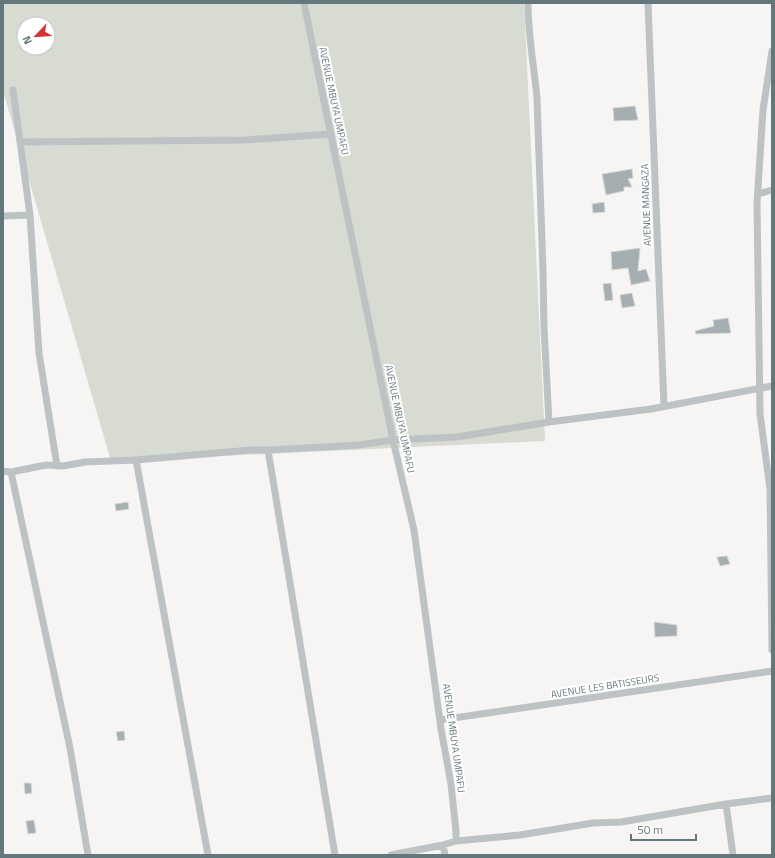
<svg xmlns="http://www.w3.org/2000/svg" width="775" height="858" viewBox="0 0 775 858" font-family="'Titillium Web',sans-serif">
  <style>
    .green { fill: #d7dbd2; fill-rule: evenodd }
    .building { fill: #a5afb2; stroke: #d8d7d6 }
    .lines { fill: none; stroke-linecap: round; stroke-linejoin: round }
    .street { stroke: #bdc3c5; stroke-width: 7 }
    .labels { text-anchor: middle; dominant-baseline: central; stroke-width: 4; stroke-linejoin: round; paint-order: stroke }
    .street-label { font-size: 10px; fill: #63777c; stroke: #fff }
  </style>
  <rect width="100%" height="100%" fill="#f6f5f3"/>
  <path class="green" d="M 3,3 L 524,3 L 545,441 L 111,461 L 3,91 ZM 24,24 L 48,24 L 48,48 L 24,48 Z"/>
  <path class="building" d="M 635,106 L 638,120 L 614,121 L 613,108 Z
    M 632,169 L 633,178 L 628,179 L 632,187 L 624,187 L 624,191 L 606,195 L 602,174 Z
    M 604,202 L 605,212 L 593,213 L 592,204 Z
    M 640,248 L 638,271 L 646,269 L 650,281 L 631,285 L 628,268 L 612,270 L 611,252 Z
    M 611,283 L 613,300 L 605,301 L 603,284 Z
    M 632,293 L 635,306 L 622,308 L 620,295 Z
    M 728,318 L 731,333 L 696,334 L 695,331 L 714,326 L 713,320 Z
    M 128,502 L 129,509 L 116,511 L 115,504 Z
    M 727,556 L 730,564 L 720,566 L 717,557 Z
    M 654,622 L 677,625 L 677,636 L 655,637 Z
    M 124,731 L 125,740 L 118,741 L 116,732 Z
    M 24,783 L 31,783 L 32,793 L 25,794 Z
    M 34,820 L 36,833 L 28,834 L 26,821 Z"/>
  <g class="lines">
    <path class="street" d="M 304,3 L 393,440 L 414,530 L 441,729 L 451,784 L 456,831 L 456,841
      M 528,3 C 528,35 534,66 537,98 L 543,271 L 544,327 L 549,422
      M 648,3 L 664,406
      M 772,51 L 763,110 L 757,203 L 760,414 L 770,489 L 772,650
      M 13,90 L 30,215 L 39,353 L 57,466
      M 20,142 L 245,140 L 331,134
      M 758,194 L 772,190
      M 3,216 L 30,215
      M 268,450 L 335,855
      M 136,460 L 208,855
      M 3,471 L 11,472 L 46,465 L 63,466 L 85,462 L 136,460 L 251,450 L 268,450 L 359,445 L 393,440 L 457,437 L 549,422 L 651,409 L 772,386
      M 11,472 L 70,748 L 88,855
      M 440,720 L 772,671
      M 726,804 L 733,855
      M 443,845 L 445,855
      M 391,855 L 443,845 L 456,841 L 520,835 L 593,823 L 621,822 L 726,804 L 772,798"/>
  </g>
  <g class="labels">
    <g class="street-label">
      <text transform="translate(334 101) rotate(78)">AVENUE MBUYA UMPAFU</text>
      <text transform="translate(646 205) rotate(-92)">AVENUE MANGAZA</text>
      <text transform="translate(400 419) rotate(78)">AVENUE MBUYA UMPAFU</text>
      <text transform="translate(605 686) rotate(-9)">AVENUE LES BATISSEURS</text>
      <text transform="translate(454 738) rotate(82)">AVENUE MBUYA UMPAFU</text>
    </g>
  </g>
  <rect width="775" height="858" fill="none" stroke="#63777c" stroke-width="8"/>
  <g transform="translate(36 36) rotate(245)"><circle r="19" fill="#ffffff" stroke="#c1c9cb"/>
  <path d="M0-3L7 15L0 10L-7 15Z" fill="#d83232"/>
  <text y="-6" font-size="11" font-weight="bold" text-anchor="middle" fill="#63777c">N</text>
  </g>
  <path d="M631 834v6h65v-6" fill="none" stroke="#63777c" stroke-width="2"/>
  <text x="637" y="834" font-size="12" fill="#63777c" stroke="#ffffff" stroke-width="3" paint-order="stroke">50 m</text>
</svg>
